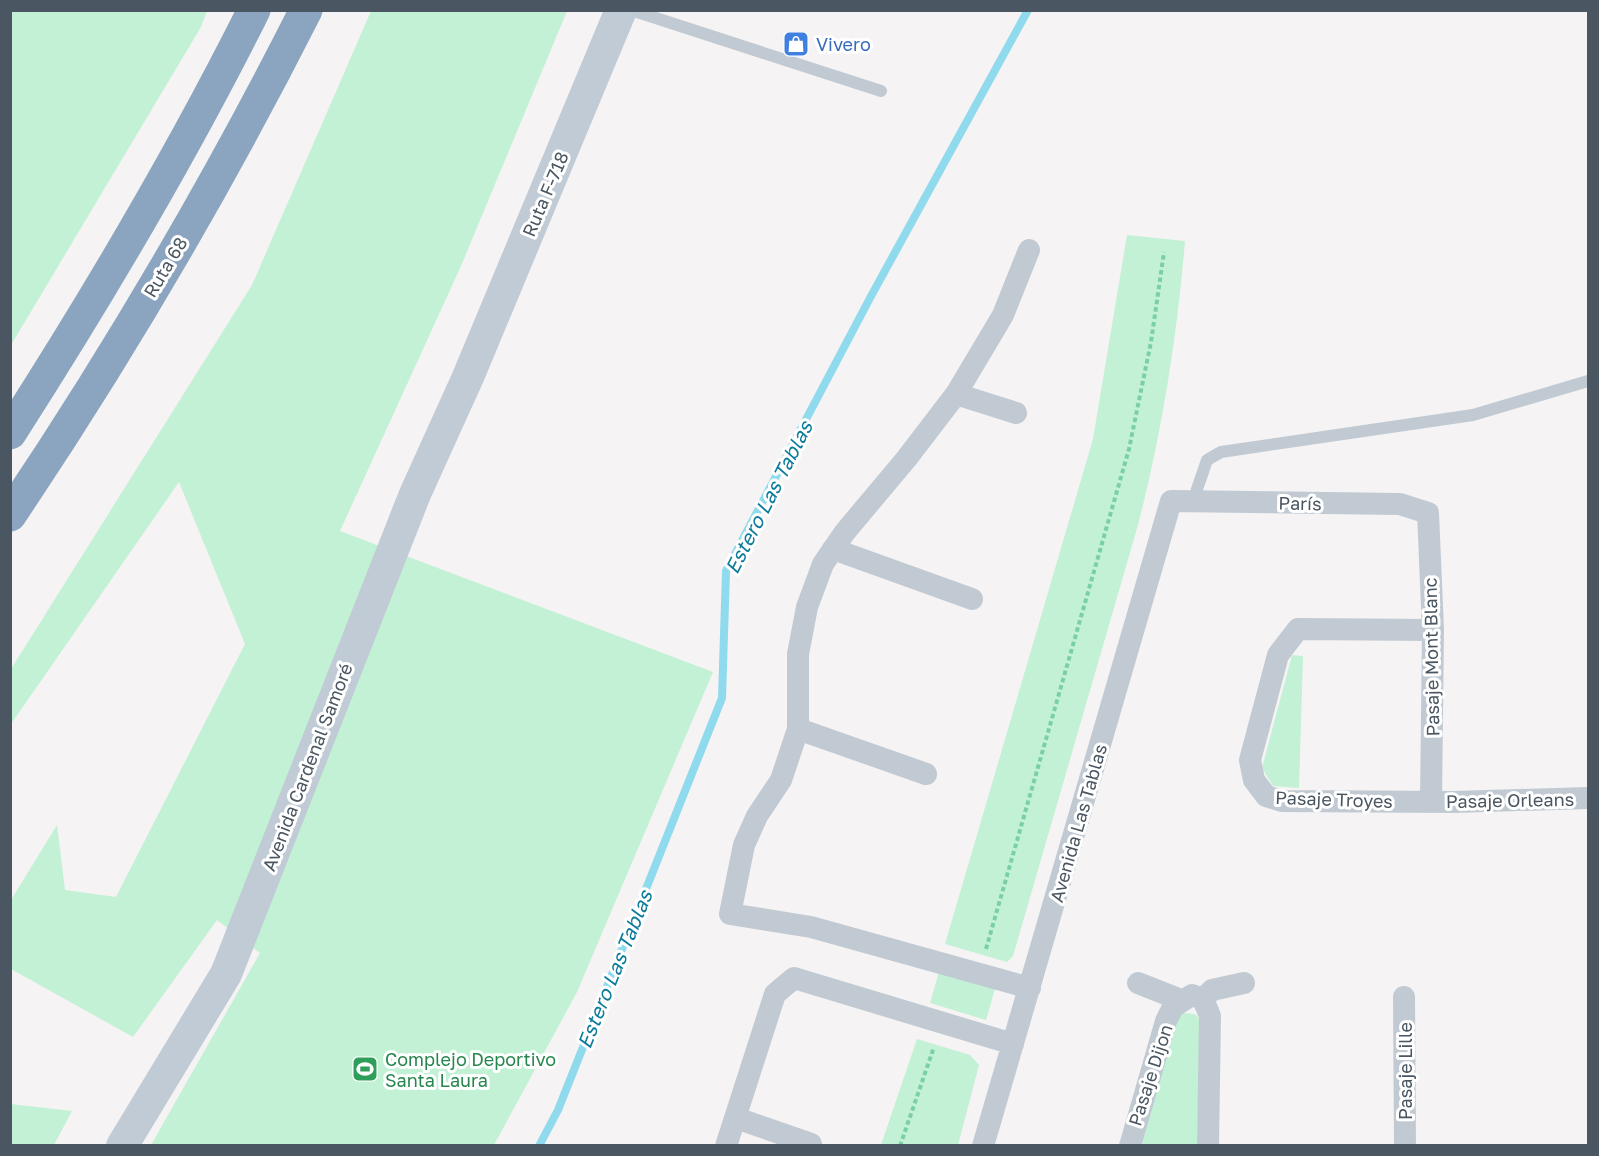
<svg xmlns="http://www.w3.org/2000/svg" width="1599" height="1156" viewBox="0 0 1599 1156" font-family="'Golos Text',sans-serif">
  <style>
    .green { fill: #c3f1d5 }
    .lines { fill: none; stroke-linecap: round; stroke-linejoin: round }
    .stream { stroke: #90daee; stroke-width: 8 }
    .path { stroke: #7ad0a6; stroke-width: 4; stroke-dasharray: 4.5 3; stroke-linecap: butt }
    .service { stroke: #c1cad2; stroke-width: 12 }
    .minor { stroke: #c1cad2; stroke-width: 22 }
    .secondary { stroke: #c1cbd6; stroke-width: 32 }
    .motorway { stroke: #8ba5c1; stroke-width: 33 }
    .labels { text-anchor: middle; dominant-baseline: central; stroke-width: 6; stroke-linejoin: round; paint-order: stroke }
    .shop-label { font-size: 18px; fill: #366cbe; stroke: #fff; text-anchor: start }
    .street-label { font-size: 18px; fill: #4a5661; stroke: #fff }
    .leisure-label { font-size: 18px; fill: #27864d; stroke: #fff; text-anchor: start }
    .water-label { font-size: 20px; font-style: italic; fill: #0c7c9b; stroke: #fff }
  </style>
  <rect width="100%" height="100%" fill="#f5f3f3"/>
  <path class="green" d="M 11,10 L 207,11 L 201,27 L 11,345 Z
    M 371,11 L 567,11 L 461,266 L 340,531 L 713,672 L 577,992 L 494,1145 L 151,1145 L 260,953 L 217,920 L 133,1037 L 11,969 L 11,900 L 57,825 L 65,890 L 116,897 L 245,644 L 179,482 L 11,724 L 11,669 L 252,285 Z
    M 1127,235 L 1185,241 C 1177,337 1162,432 1138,525 L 1013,956 L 1007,962 L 945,944 L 1093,439 Z
    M 1292,655 L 1303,656 L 1299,788 L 1273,786 L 1262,768 Z
    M 939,972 L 995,989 L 986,1020 L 930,1003 Z
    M 1182,1013 L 1195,1014 L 1200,1020 L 1197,1145 L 1142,1145 L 1176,1018 Z
    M 917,1039 L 970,1055 L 979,1065 L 958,1145 L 881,1145 Z
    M 11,1104 L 72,1111 L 54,1145 L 11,1145 Z"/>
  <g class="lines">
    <path class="stream" d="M 539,1146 L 558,1110 L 722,698 L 726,571 L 870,298 L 1028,10"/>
    <path class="path" d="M 986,949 L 1129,449 L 1151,342 L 1164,252
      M 900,1146 L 934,1047"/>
    <path class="service" d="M 631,10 L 881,91
      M 1193,501 L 1207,460 L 1221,452 L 1473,415 L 1588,381"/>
    <path class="minor" d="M 1029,250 L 1003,315 L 956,394 L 907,458 L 845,532 L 823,564 L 807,607 L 798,654 L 798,729 L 781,780 L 757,816 L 744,845 L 730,914 L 811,927 L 1030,988
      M 956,394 L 1016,413
      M 833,549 L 972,599
      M 1433,630 L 1298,629 L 1278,655 L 1250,760 L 1254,780 L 1266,796 L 1282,801 L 1454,802 L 1588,798
      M 798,729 L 926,774
      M 1138,983 L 1181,1000
      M 1404,997 L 1405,1146
      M 1203,999 L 1212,990 L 1244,983
      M 736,1118 L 811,1144
      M 726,1146 L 775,994 L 794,978 L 1013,1044
      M 983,1146 L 1171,501 L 1400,504 L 1428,513 L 1433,630 L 1431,801
      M 1130,1146 L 1166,1021 L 1173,1007 L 1192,995 L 1203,999 L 1210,1016 L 1208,1146"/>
    <path class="secondary" d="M 122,1146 L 226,974 L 415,494 L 468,377 L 621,10"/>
    <path class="motorway" d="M 10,433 C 98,296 181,156 254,10
      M 10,515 C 119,353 218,184 306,10"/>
  </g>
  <defs>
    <g id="shop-square" transform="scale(1.35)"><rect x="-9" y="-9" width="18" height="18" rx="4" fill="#3f7fe0" stroke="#fff"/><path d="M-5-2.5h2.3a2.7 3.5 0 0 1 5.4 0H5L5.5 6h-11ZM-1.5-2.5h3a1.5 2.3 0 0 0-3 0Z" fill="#fff"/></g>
    <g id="stadium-square" transform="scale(1.35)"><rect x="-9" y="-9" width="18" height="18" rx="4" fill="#2e9e5b" stroke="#fff"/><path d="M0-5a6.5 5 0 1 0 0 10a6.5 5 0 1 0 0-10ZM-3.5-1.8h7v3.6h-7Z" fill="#fff"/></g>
  </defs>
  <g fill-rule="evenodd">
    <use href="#shop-square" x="796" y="44"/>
    <use href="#stadium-square" x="365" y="1069"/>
  </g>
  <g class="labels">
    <g class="shop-label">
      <text x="816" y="44">Vivero</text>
    </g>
    <g class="street-label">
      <text transform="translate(545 194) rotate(-67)">Ruta F-718</text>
      <text transform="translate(165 267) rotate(-59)">Ruta 68</text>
      <text transform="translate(1300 503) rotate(1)">París</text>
      <text transform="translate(1431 657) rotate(-91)">Pasaje Mont Blanc</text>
      <text transform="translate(307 767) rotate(-69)">Avenida Cardenal Samoré</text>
      <text transform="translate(1334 799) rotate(2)">Pasaje Troyes</text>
      <text transform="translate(1510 800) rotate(-1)">Pasaje Orleans</text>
      <text transform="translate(1078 823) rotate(-74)">Avenida Las Tablas</text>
      <text transform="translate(1405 1071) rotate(-90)">Pasaje Lille</text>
      <text transform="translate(1150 1075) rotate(-72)">Pasaje Dijon</text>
    </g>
    <g class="leisure-label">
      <text x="385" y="1059">Complejo Deportivo<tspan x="385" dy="21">Santa Laura</tspan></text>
    </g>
    <g class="water-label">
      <text transform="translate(768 497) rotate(-63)">Estero Las Tablas</text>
      <text transform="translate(614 969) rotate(-68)">Estero Las Tablas</text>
    </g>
  </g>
  <rect width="1599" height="1156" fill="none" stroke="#4a5661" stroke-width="24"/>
</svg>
